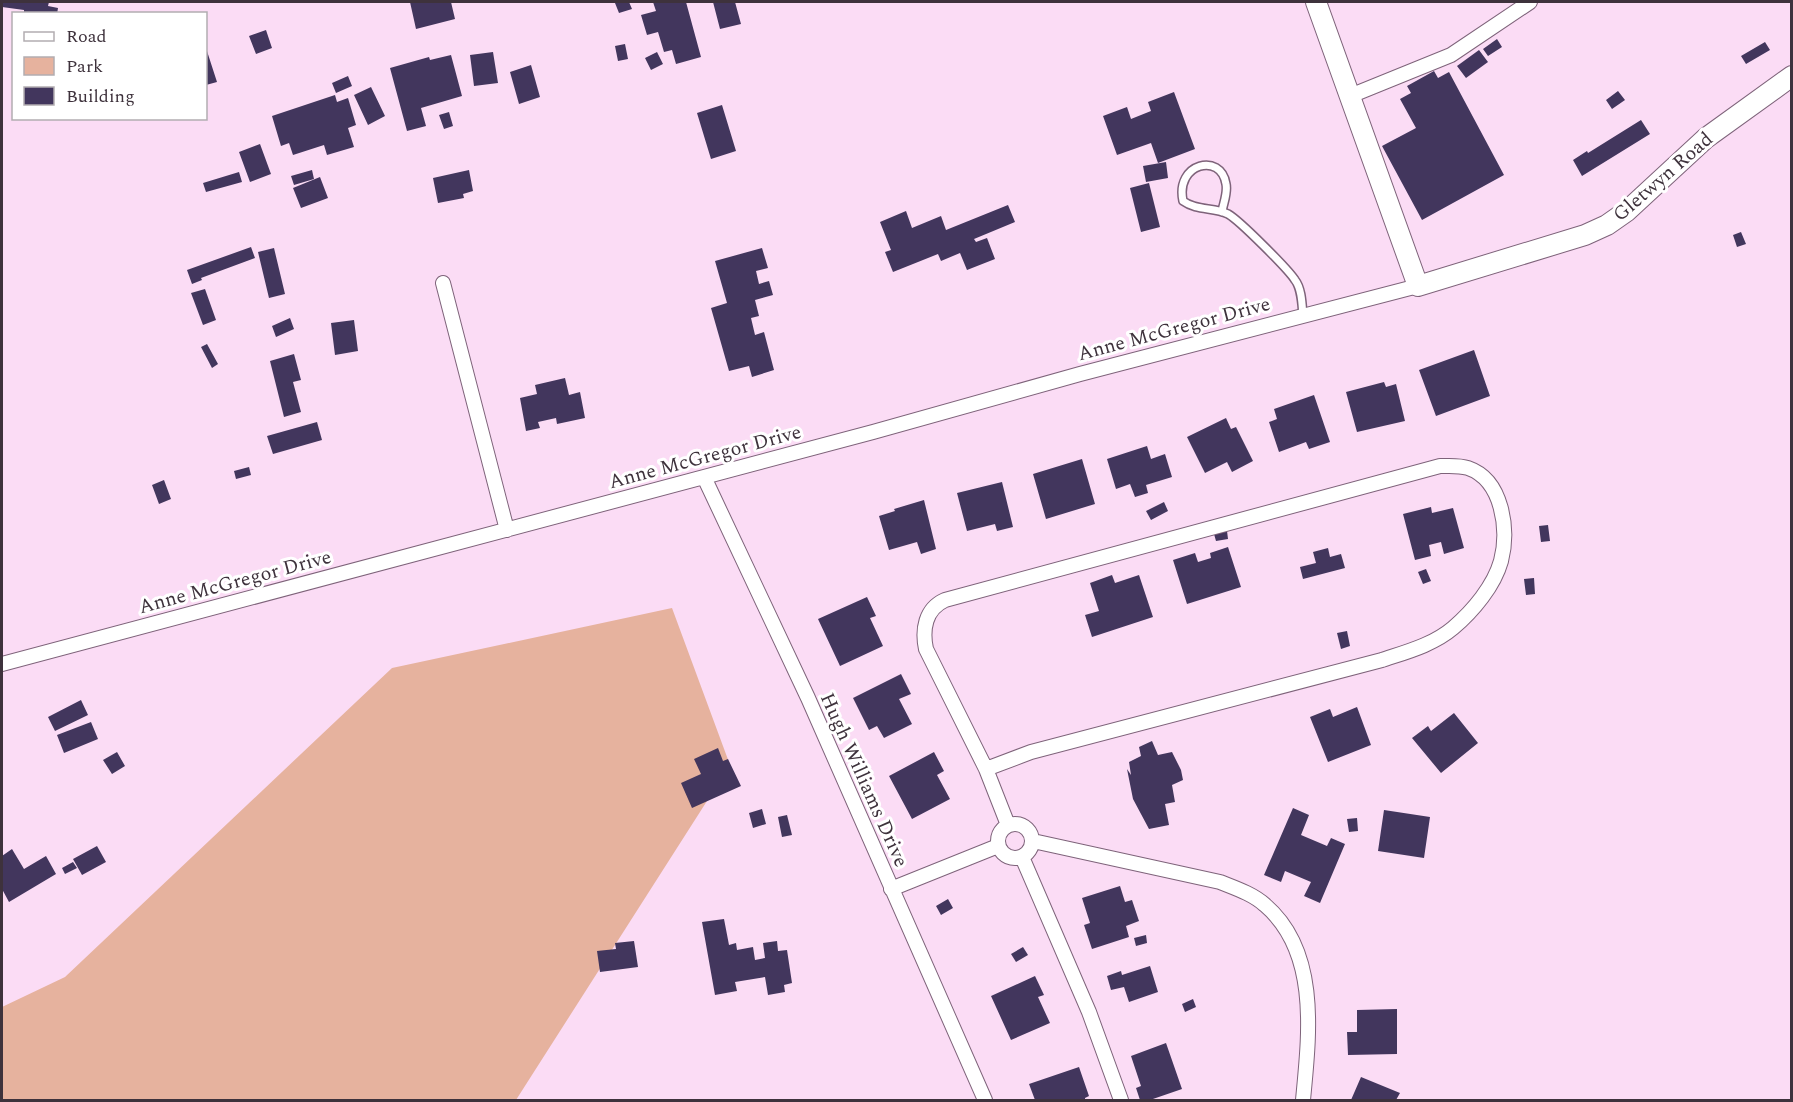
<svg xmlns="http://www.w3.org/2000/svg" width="1793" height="1102" viewBox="0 0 1793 1102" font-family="Spectral,serif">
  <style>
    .green { fill: #e6b29e }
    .building { fill: #42365d }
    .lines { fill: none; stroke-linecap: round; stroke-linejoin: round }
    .lane-casing { stroke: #7e637a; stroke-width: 10 }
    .street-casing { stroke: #7e637a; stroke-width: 16 }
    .secondary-casing { stroke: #7e637a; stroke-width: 22 }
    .lane { stroke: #fff; stroke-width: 7 }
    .street { stroke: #fff; stroke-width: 14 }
    .secondary { stroke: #fff; stroke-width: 20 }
    .labels { text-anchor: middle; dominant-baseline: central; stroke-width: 6; stroke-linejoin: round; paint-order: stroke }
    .street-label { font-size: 20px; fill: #3e323c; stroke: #fff }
  </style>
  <rect width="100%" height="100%" fill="#fbdcf5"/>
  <path class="green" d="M 672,608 L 730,765 L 516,1100 L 2,1100 L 2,1007 L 65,977 L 392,668 Z"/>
  <path class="building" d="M 2,2 L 49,2 L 48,6 L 58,8 L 57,14 L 24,14 L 24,10 L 2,7 Z
    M 410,2 L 451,2 L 455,19 L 416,29 Z
    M 618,2 L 629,2 L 632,9 L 619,13 L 615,3 Z
    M 653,2 L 686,2 L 701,57 L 676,64 L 672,50 L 664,52 L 658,32 L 647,35 L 641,15 L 656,11 Z
    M 713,2 L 735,2 L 741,24 L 720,29 Z
    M 266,30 L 272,48 L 256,54 L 249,36 Z
    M 1497,39 L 1502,47 L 1488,56 L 1483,49 Z
    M 1765,42 L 1770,50 L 1746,64 L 1741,56 Z
    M 625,44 L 628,59 L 618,61 L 615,46 Z
    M 206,48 L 217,82 L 206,85 Z
    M 1479,50 L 1488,62 L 1466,78 L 1457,66 Z
    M 493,52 L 498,83 L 474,86 L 470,55 Z
    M 657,52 L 663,64 L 651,70 L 645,58 Z
    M 451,55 L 462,96 L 421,108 L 426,126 L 407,131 L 390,68 L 429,57 L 430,60 Z
    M 531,65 L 540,97 L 519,104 L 510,72 Z
    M 1434,71 L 1438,78 L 1449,72 L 1504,175 L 1422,220 L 1382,146 L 1416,128 L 1400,99 L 1411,93 L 1407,86 Z
    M 348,76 L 352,86 L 336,93 L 332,83 Z
    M 371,87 L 385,116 L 368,125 L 354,95 Z
    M 1618,91 L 1625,100 L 1612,109 L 1606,100 Z
    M 1174,92 L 1195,149 L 1158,163 L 1151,143 L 1117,155 L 1103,116 L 1127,107 L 1131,119 L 1151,111 L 1148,102 Z
    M 335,95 L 337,102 L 348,98 L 356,125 L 348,128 L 354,147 L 327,155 L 324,145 L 293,155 L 289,143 L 281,146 L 272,116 Z
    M 722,105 L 736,151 L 711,159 L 697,113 Z
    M 449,112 L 453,126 L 444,129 L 439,115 Z
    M 1641,120 L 1650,134 L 1582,176 L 1573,160 L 1587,151 L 1588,153 Z
    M 260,144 L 271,174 L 250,182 L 239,152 Z
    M 1166,162 L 1168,178 L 1146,182 L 1143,166 Z
    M 312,170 L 314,179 L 294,185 L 291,176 Z
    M 469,170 L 473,191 L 463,194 L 464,198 L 438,203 L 433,178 Z
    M 239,172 L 242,182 L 206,192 L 203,183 Z
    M 320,177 L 328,198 L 301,208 L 293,188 Z
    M 1149,183 L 1160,227 L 1141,232 L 1130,188 Z
    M 1008,205 L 1015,222 L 974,239 L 976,242 L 987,238 L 995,259 L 967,270 L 960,253 L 941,261 L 938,254 L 893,272 L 885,252 L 891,250 L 880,222 L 906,211 L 912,228 L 941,216 L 946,230 Z
    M 1741,232 L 1746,244 L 1737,247 L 1733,235 Z
    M 251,247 L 255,258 L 201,278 L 202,280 L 192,284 L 187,270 Z
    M 274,248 L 285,294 L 269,298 L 258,252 Z
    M 762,248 L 768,268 L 756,271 L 759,284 L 769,281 L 773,295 L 755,300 L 759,316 L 751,318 L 755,335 L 764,332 L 774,370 L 752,377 L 749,366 L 729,371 L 711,308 L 727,303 L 715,261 Z
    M 205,289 L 216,320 L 203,325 L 191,293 Z
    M 290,318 L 294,329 L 276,337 L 272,326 Z
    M 354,320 L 358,351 L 335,355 L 331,323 Z
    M 207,344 L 218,364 L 212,368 L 201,347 Z
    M 1474,350 L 1490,396 L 1436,416 L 1419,370 Z
    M 294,354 L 301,380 L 293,382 L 301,412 L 284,417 L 270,361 Z
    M 565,378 L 569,395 L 580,392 L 585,418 L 557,424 L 556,418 L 538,422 L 540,428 L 526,431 L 520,398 L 537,394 L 535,385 Z
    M 1384,382 L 1386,387 L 1396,384 L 1405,421 L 1357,432 L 1346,392 Z
    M 1314,395 L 1330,442 L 1309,449 L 1306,442 L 1279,452 L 1269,422 L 1277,419 L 1274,409 Z
    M 1226,418 L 1231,429 L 1236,427 L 1253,461 L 1232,472 L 1227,462 L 1205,473 L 1187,437 Z
    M 317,422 L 322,440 L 273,454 L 267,436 Z
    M 1147,446 L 1151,459 L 1165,454 L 1172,477 L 1146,485 L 1148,493 L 1135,497 L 1130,484 L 1116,489 L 1107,459 Z
    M 1082,459 L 1095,504 L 1046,519 L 1033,474 Z
    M 249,467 L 251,475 L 236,479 L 234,471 Z
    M 164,480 L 171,499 L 159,504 L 152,485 Z
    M 1002,482 L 1013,527 L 997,531 L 995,524 L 967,531 L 957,493 Z
    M 924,500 L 936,549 L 921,554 L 917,542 L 889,550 L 879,516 L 895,511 L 894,509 Z
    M 1164,502 L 1168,511 L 1151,520 L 1146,511 Z
    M 1431,507 L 1432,513 L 1453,508 L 1464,548 L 1444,554 L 1441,542 L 1429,545 L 1431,556 L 1415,560 L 1403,514 Z
    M 1548,525 L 1550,541 L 1541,542 L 1539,526 Z
    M 1227,531 L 1228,539 L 1216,541 L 1214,534 Z
    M 1228,547 L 1241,587 L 1187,604 L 1173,560 L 1195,553 L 1198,562 L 1211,558 L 1210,553 Z
    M 1328,548 L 1330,557 L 1341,554 L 1345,568 L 1303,579 L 1300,567 L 1316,563 L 1313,552 Z
    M 1426,569 L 1431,581 L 1423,584 L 1418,572 Z
    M 1112,575 L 1115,583 L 1139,575 L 1153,617 L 1092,637 L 1085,615 L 1099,611 L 1090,583 Z
    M 1534,578 L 1535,594 L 1526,595 L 1524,579 Z
    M 867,597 L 876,616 L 870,618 L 883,646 L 840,666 L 818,619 Z
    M 1347,631 L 1350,646 L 1341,649 L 1337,633 Z
    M 901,674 L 911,694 L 899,699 L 912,724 L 884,738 L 877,726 L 869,730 L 853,698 Z
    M 81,700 L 88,715 L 55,731 L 48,717 Z
    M 1357,707 L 1371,745 L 1328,762 L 1310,717 L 1330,709 L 1333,717 Z
    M 1454,713 L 1478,743 L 1441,773 L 1412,738 L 1428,726 L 1431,731 Z
    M 91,722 L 98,739 L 64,753 L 57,735 Z
    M 1152,741 L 1158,755 L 1172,752 L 1181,770 L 1183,780 L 1172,785 L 1175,802 L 1165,804 L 1169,825 L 1149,829 L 1133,799 L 1127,769 L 1131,775 L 1129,762 L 1141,756 L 1139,747 Z
    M 718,748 L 723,761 L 728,759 L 741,786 L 692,808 L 681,783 L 701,774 L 694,759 Z
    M 117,752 L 125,766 L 112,774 L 103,760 Z
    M 934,752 L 944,771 L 937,775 L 950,799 L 912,819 L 889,776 Z
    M 1293,808 L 1309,815 L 1301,835 L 1327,846 L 1331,838 L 1345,844 L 1320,903 L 1304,896 L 1311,882 L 1285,871 L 1281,882 L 1264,875 Z
    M 762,809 L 766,824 L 753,828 L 749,813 Z
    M 1384,810 L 1430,817 L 1424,858 L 1378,851 Z
    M 787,815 L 792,835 L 782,837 L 778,817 Z
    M 1357,818 L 1358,831 L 1349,832 L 1347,819 Z
    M 97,846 L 106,862 L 82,875 L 73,859 Z
    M 12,849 L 24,869 L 46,856 L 56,874 L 9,902 L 2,889 L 2,856 Z
    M 73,862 L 77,868 L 65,874 L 62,868 Z
    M 1120,886 L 1125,902 L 1132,900 L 1139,921 L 1126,926 L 1129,937 L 1092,949 L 1084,925 L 1090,923 L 1082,898 Z
    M 948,899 L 953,908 L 941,915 L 936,906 Z
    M 724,919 L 729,945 L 736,943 L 737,950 L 753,947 L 755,960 L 765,958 L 763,943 L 777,941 L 778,951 L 787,950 L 792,983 L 784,985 L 785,992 L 768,995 L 765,977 L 735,982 L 737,991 L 715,995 L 702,922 Z
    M 1146,935 L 1147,943 L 1136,946 L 1134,938 Z
    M 634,941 L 638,967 L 600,972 L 597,951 L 616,949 L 615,943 Z
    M 1023,947 L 1028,955 L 1016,962 L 1011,954 Z
    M 1150,966 L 1158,992 L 1129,1002 L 1124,987 L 1111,990 L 1107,976 L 1121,971 L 1122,975 Z
    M 1035,976 L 1044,995 L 1038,997 L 1050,1023 L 1011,1040 L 991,996 Z
    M 1193,999 L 1196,1007 L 1185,1012 L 1182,1004 Z
    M 1397,1009 L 1397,1054 L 1348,1055 L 1347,1032 L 1357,1032 L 1357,1010 Z
    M 1166,1043 L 1182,1089 L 1150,1100 L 1140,1100 L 1136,1088 L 1141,1086 L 1131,1056 Z
    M 1079,1067 L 1089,1096 L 1085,1098 L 1085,1100 L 1035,1100 L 1029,1084 Z
    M 1361,1077 L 1400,1093 L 1396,1100 L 1351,1100 Z"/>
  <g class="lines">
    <g class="lane-casing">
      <path id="lane" d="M 1222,212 C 1223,204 1228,193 1226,184 C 1221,152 1175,163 1183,201 C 1197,211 1213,207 1228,214 C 1239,220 1288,269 1295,280 C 1302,289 1302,305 1303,316"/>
    </g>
    <g class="street-casing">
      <path id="street" d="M 1350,96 L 1451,55 L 1530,2
        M 443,283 L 507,530
        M 704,477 L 808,698 L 985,1100
        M 2,664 L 873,432 L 1080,374 L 1418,286
        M 986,769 L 1031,752 L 1382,660 C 1406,652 1433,645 1453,628 C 1473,611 1494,586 1501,561 C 1509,530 1503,480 1468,468 C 1459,465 1449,466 1440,466 L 945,600 C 925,609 922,630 926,649 L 986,769 L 1008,825
        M998 841a17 17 0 1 1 34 0a17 17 0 1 1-34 0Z
        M 1033,841 L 1220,882 C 1235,888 1253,894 1265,905 C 1320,952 1309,1036 1303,1100
        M 1022,857 L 1089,1012 L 1121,1100
        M 891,889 L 998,846"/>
    </g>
    <g class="secondary-casing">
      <path id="secondary" d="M 1316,2 L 1418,286 L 1585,235 L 1607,225 L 1627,211 L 1706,138 L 1792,76"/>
    </g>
    <use href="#lane" class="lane"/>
    <use href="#street" class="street"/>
    <use href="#secondary" class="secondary"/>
  </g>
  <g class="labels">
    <g class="street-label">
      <text transform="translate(1663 177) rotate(-41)">Gletwyn Road</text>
      <text transform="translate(1174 329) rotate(-15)">Anne McGregor Drive</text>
      <text transform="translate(705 457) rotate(-15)">Anne McGregor Drive</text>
      <text transform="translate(235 582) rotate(-15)">Anne McGregor Drive</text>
      <text transform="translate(864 780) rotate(66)">Hugh Williams Drive</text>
    </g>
  </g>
  <rect width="1793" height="1102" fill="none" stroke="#3e323c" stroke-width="6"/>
  <rect x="12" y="12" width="195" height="108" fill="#ffffff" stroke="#b2adb1" stroke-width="1.5"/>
  <rect x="24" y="32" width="30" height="9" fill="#ffffff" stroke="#b2adb1" stroke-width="1.5"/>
  <text x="66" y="42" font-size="18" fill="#3e323c">Road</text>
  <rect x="24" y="57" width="30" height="18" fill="#e6b29e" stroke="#b2adb1" stroke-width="1.5"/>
  <text x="66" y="72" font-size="18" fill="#3e323c">Park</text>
  <rect x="24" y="87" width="30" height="18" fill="#42365d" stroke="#b2adb1" stroke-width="1.5"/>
  <text x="66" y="102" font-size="18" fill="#3e323c">Building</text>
</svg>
